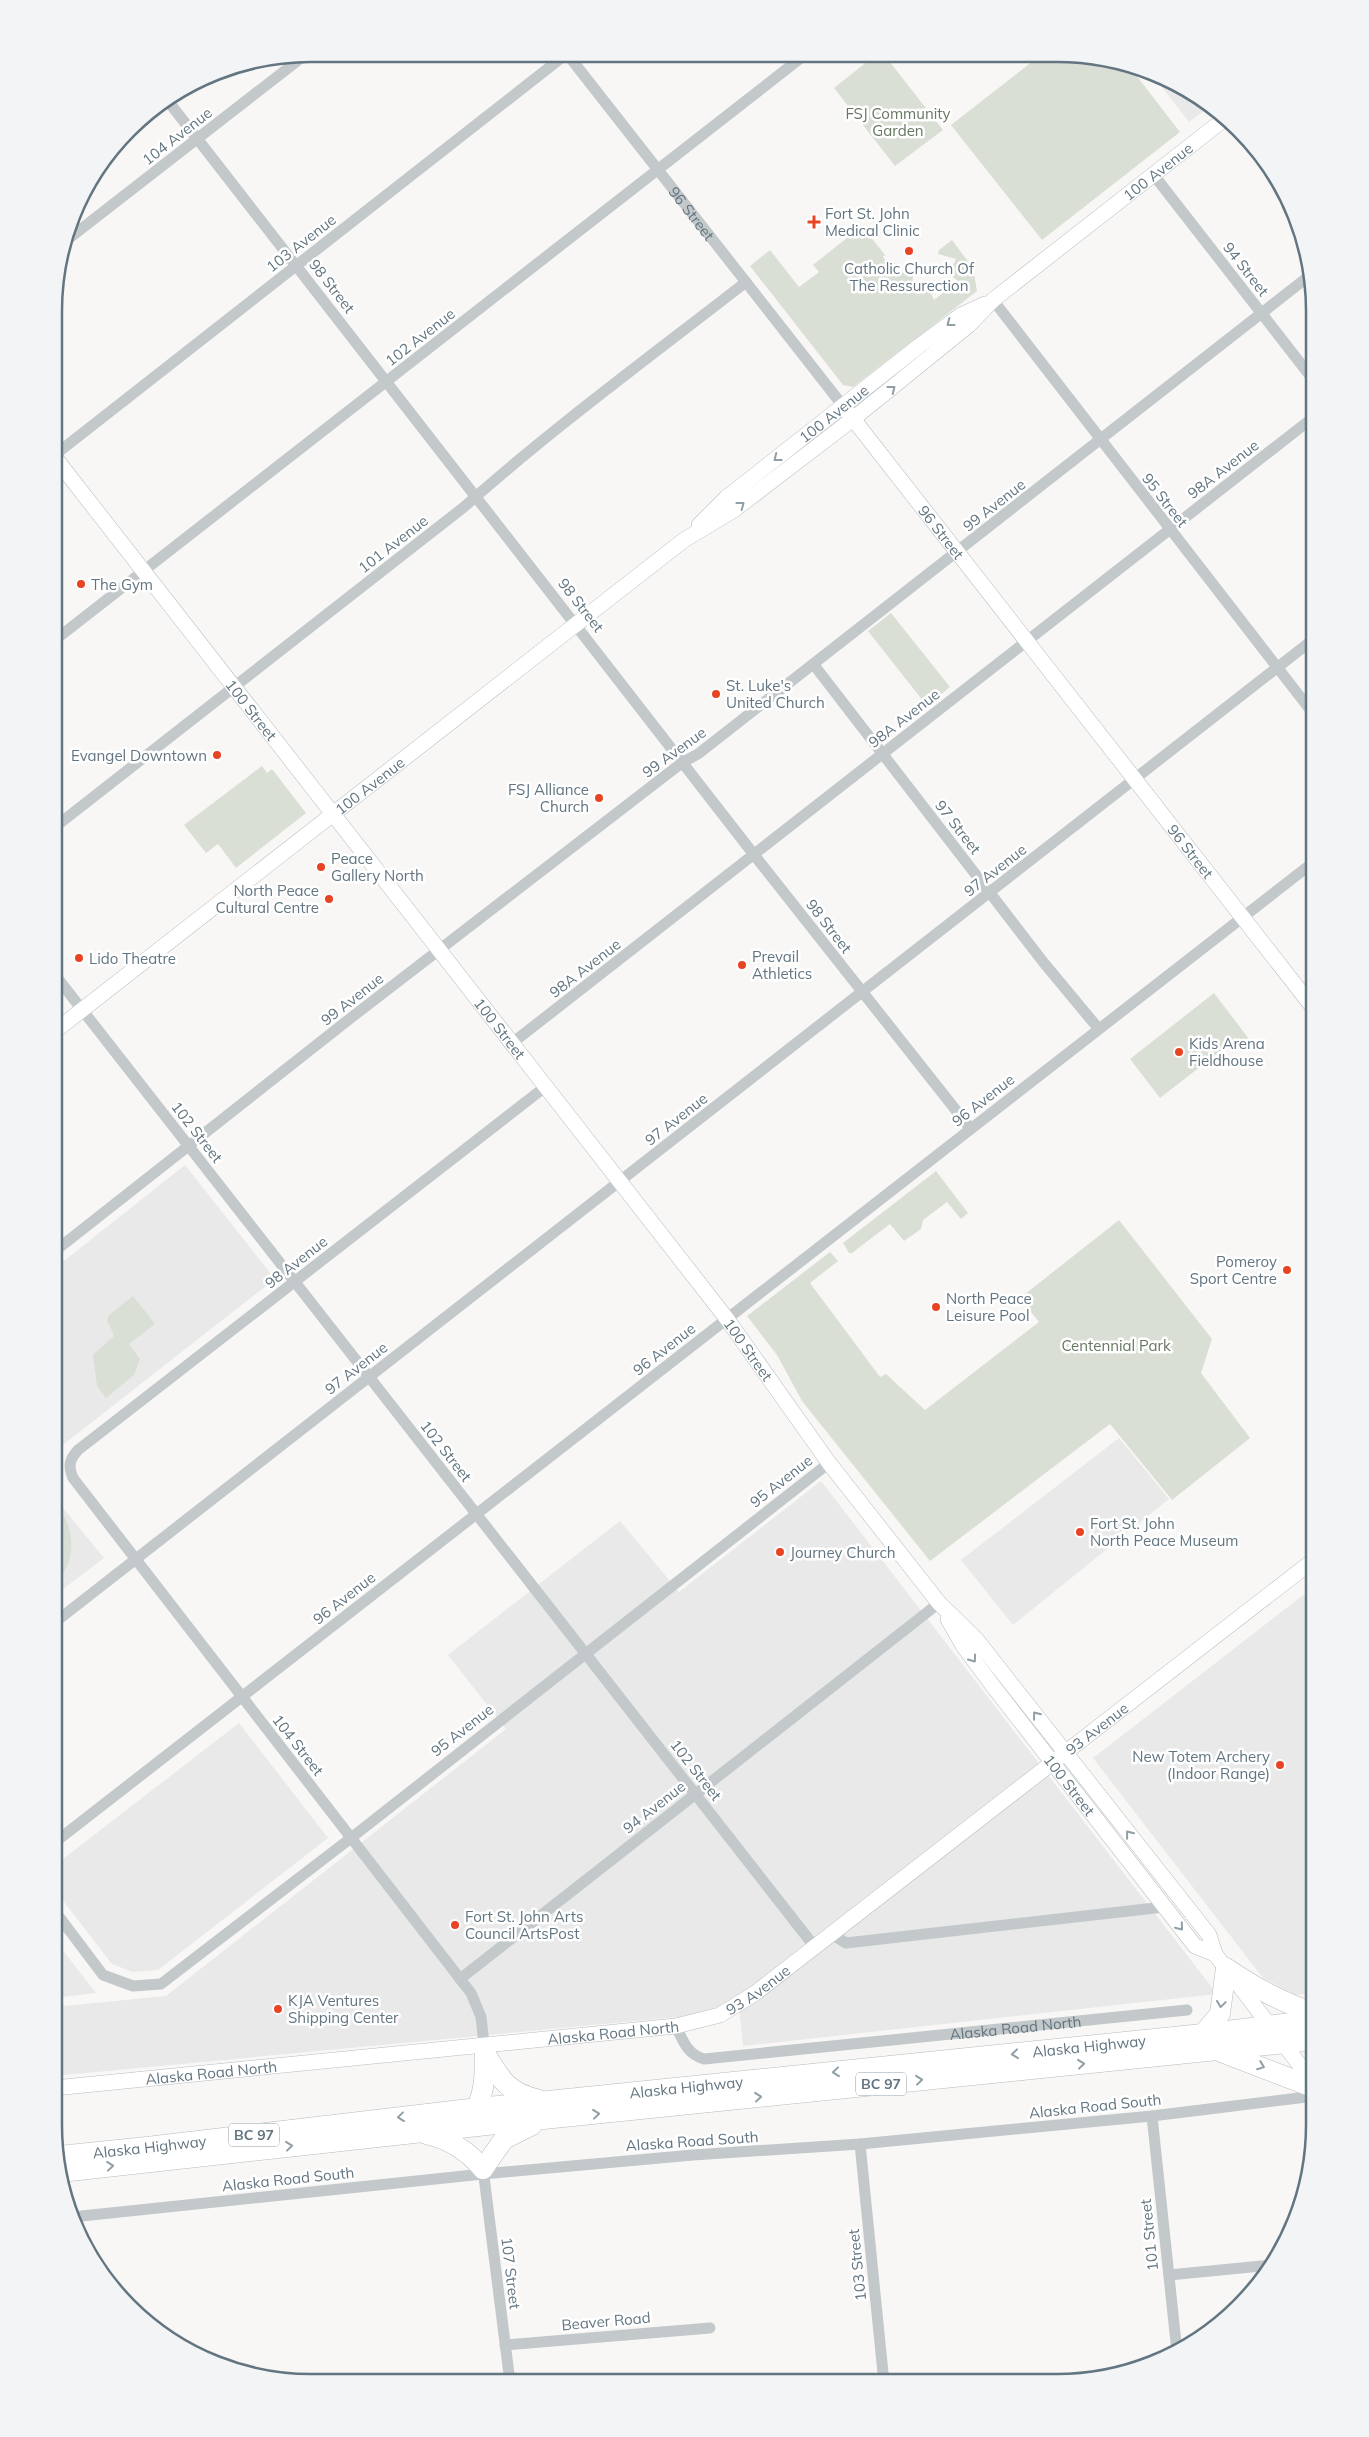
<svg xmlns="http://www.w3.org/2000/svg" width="1369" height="2437" viewBox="0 0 1369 2437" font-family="Mulish,sans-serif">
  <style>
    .built { fill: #e8e9e8 }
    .green { fill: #dadfd5 }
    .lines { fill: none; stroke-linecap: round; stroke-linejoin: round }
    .secondary-casing { stroke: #b7bdc1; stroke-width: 16 }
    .highway-casing { stroke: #b6babd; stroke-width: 21 }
    .street { stroke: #c3c8ca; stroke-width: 11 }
    .secondary { stroke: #fff; stroke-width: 15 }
    .highway { stroke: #fff; stroke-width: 20 }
    .oneway { stroke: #919ea6 }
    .poi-dot { fill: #e84424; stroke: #fff; stroke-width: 2 }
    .labels { text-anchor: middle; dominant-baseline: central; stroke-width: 5; stroke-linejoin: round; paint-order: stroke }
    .shield { fill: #fff; stroke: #919ea6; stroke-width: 1 }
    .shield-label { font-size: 14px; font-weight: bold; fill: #627580 }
    .park-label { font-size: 15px; fill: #667861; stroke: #fff }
    .street-label { font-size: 15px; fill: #627580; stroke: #fff }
    .poi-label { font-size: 15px; fill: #627580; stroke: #fff; text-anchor: start }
    .rim { fill: none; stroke: #627580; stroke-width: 2.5 }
  </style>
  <rect width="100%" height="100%" fill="#f8f7f5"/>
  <path class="built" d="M 1151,73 L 1171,80 L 1210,106 L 1189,122 Z
    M 185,1165 L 275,1279 L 55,1451 L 55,1268 Z
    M 1119,1438 L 1169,1499 L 1013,1625 L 961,1560 Z
    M 821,1481 L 1217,1994 L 743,2046 L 738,1996 L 723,2005 L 689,2016 L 54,2076 L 54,2007 L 166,1996 L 506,1729 L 448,1655 L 620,1521 L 679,1592 Z
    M 54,1497 L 104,1558 L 54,1596 Z
    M 1315,1586 L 1315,1993 L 1295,1995 L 1263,1978 L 1093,1758 Z
    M 239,1723 L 328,1838 L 158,1970 L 133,1972 L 112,1964 L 54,1889 L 54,1866 Z
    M 54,1939 L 96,1993 L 54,1998 Z"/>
  <path class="green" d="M 873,57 L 886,57 L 943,130 L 895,166 L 834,88 Z
    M 1037,58 L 1108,59 L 1129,66 L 1180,132 L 1042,240 L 951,125 Z
    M 862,226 L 885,255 L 883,257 L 889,265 L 894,262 L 903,273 L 908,269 L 913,275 L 912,292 L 929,289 L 934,300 L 958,281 L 949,274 L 956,259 L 938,254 L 939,250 L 952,240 L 973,268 L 977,291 L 853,387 L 843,385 L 750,266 L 770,250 L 799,287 L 819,272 L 813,265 Z
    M 891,613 L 950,687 L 927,706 L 868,631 Z
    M 262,766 L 267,773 L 272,769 L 306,813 L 236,868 L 218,844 L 206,853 L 184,825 Z
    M 1214,993 L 1249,1039 L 1241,1045 L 1236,1039 L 1160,1098 L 1130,1059 Z
    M 936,1171 L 968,1213 L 961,1219 L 947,1202 L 923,1220 L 921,1229 L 904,1241 L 890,1224 L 852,1253 L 849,1253 L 843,1243 Z
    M 1119,1220 L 1212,1339 L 1201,1373 L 1250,1438 L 1172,1500 L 1110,1424 L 930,1561 L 802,1401 L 777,1355 L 747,1316 L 830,1252 L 838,1261 L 810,1283 L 880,1377 L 886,1374 L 925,1410 L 1039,1322 L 1020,1298 Z
    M 133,1296 L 155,1324 L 129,1344 L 140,1359 L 134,1375 L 106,1398 L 97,1386 L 93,1355 L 114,1336 L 107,1320 L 109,1315 Z
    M 54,1502 C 75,1524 79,1562 54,1584 Z"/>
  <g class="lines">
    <g class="secondary-casing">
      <g id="secondary">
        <path id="s3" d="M 843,406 L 1315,1010"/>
        <path id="s4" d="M 56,459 L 727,1319 L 829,1463 L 939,1603 L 976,1639 L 1209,1935 L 1215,1954 L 1315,2085"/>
        <path id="s5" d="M 699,525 L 726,498 L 919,346 L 961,315 L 985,304"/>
        <path id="s6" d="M 55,1031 L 684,540 L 734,510 L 853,419 L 969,325 L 993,300 L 1227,117"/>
        <path id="s7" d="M 948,1619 L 964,1647 L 993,1686 L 1195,1946 L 1215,1954"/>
        <path id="s8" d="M 54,2088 L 676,2026 L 720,2015 L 754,1994 L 1315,1559"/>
      </g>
    </g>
    <g class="highway-casing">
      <g id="highway">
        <path d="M 1203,2034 L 1220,2014 L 1226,1968 C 1256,1988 1280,2002 1315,2013"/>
        <path d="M 1221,2052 L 1315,2088"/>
        <path d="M 485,2053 C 501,2080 507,2092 539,2100"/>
        <path d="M 471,2118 C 485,2097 485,2076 485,2053"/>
        <path d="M 426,2134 C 449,2139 468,2151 483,2169"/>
        <path id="s9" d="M 59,2156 L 147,2147 L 478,2108 L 1203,2034 L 1315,2020"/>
        <path d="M 483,2169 L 504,2139 L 532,2125"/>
        <path d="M 61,2172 L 496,2124 L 1315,2040"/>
      </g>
    </g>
    <g class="street">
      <path id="s1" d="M 568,55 L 843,406"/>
      <path d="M 168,101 L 755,856 L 970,1128"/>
      <path d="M 1153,174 L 1315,382"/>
      <path d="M 67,240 L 305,55"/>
      <path d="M 993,300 L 1315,716"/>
      <path d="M 56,454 L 565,55"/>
      <path d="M 55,640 L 802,57"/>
      <path d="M 814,665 L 1044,963 L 1098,1028"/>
      <path d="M 55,827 L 464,507 C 554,427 651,356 746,282"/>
      <path d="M 55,975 L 814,1946"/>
      <path d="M 511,1044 L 1315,416"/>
      <path d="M 55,1251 L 352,1017 L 683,762 L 698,754 L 1309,276"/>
      <path d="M 54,1623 L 1315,638"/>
      <path d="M 54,1843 L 1315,861"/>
      <path d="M 54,1910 L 103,1975 L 133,1986 L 161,1984 L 351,1838 L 829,1463"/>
      <path d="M 830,1933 L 846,1943 L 1164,1907"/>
      <path d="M 460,1979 L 939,1603"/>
      <path id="s2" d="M 676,2026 C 683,2041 687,2054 704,2059 L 1187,2010"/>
      <path d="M 485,2053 L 481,2017 L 471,1993 L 73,1478 C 68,1466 69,1460 78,1450 L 545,1087"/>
      <path d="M 1152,2116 L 1177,2352"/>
      <path d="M 860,2144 L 884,2383"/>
      <path d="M 483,2169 L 510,2382"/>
      <path d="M 72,2217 L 483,2174 L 693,2155 L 860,2144 L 1152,2116 L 1315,2096"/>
      <path d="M 1169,2275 L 1272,2265"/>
      <path d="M 505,2345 L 710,2328"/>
    </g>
    <use href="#secondary" class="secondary"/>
    <use href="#highway" class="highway"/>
  </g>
  <defs><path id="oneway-chevron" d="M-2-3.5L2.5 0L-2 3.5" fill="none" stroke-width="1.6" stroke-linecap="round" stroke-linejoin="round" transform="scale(1.25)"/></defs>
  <g class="oneway">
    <use href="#oneway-chevron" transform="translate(950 323) rotate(143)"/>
    <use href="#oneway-chevron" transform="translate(892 389) rotate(-38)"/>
    <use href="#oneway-chevron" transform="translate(777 458) rotate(142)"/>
    <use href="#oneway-chevron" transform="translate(741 505) rotate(-37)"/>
    <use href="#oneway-chevron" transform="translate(973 1659) rotate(54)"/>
    <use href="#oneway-chevron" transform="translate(1036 1715) rotate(-128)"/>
    <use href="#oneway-chevron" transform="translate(1129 1834) rotate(-128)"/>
    <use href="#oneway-chevron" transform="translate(1180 1927) rotate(51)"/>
    <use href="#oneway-chevron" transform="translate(1221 2004) rotate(98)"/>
    <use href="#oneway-chevron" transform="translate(1015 2054) rotate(174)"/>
    <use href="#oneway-chevron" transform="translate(1081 2064) rotate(-6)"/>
    <use href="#oneway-chevron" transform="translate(1261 2066) rotate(21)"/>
    <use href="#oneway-chevron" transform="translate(836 2072) rotate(174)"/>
    <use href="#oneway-chevron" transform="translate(919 2080) rotate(-6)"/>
    <use href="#oneway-chevron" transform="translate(758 2097) rotate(-6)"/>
    <use href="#oneway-chevron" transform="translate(596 2114) rotate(-6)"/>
    <use href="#oneway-chevron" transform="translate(401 2117) rotate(173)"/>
    <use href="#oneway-chevron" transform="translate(289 2146) rotate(-6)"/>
    <use href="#oneway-chevron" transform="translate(110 2166) rotate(-6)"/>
  </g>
  <g class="poi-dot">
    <path d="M811.5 214.5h5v5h5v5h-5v5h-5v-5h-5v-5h5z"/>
    <circle cx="909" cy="251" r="5"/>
    <circle cx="81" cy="584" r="5"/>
    <circle cx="716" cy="694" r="5"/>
    <circle cx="217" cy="755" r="5"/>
    <circle cx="599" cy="798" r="5"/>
    <circle cx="321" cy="867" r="5"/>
    <circle cx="329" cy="899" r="5"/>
    <circle cx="79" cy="958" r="5"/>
    <circle cx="742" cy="965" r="5"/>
    <circle cx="1179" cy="1052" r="5"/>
    <circle cx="1287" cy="1270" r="5"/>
    <circle cx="936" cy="1307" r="5"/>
    <circle cx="1080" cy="1532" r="5"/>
    <circle cx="780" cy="1552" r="5"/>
    <circle cx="1280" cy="1765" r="5"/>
    <circle cx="455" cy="1925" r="5"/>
    <circle cx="278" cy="2009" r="5"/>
  </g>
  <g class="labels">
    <g class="shield">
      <rect x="856" y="2072.5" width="50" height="23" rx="4"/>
      <rect x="229" y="2123.5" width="50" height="23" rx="4"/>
    </g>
    <g class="shield-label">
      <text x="881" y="2084">BC 97</text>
      <text x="254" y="2135">BC 97</text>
    </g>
    <g class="park-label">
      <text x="898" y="113">FSJ Community<tspan x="898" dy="17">Garden</tspan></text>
      <text x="1116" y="1345">Centennial Park</text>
    </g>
    <g class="street-label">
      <text transform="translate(177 136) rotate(-38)">104 Avenue</text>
      <text stroke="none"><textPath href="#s6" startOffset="1399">100 Avenue</textPath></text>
      <text stroke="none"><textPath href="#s1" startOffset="201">96 Street</textPath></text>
      <text transform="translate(301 243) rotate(-38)">103 Avenue</text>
      <text transform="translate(1246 269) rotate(52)">94 Street</text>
      <text transform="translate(332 286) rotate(52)">98 Street</text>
      <text transform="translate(420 337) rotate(-38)">102 Avenue</text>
      <text stroke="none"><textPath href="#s5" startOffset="175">100 Avenue</textPath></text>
      <text transform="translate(1223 469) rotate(-38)">98A Avenue</text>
      <text transform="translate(1165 500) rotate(52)">95 Street</text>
      <text transform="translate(994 505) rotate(-38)">99 Avenue</text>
      <text stroke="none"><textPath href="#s3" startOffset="160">96 Street</textPath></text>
      <text transform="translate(393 544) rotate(-38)">101 Avenue</text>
      <text transform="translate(581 605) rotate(52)">98 Street</text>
      <text stroke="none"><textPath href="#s4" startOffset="318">100 Street</textPath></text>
      <text transform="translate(904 718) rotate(-38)">98A Avenue</text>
      <text transform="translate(674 752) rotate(-36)">99 Avenue</text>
      <text stroke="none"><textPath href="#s6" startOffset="399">100 Avenue</textPath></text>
      <text transform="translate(958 827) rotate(52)">97 Street</text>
      <text stroke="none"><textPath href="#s3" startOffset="565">96 Street</textPath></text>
      <text transform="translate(995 870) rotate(-38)">97 Avenue</text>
      <text transform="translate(829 926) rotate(52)">98 Street</text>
      <text transform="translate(585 968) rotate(-38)">98A Avenue</text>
      <text transform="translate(352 999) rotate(-38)">99 Avenue</text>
      <text stroke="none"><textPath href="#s4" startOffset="722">100 Street</textPath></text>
      <text transform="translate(983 1100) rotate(-38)">96 Avenue</text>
      <text transform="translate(676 1119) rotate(-38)">97 Avenue</text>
      <text transform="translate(197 1132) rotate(52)">102 Street</text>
      <text transform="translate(296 1262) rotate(-38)">98 Avenue</text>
      <text transform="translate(664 1349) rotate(-38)">96 Avenue</text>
      <text stroke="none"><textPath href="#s4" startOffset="1128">100 Street</textPath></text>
      <text transform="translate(356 1368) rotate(-38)">97 Avenue</text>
      <text transform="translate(446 1451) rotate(52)">102 Street</text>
      <text transform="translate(781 1481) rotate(-38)">95 Avenue</text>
      <text transform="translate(344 1598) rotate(-38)">96 Avenue</text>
      <text stroke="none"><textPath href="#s8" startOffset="1144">93 Avenue</textPath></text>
      <text transform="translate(462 1730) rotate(-38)">95 Avenue</text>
      <text transform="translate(298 1745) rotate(52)">104 Street</text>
      <text transform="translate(696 1770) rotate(52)">102 Street</text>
      <text stroke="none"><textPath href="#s7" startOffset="206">100 Street</textPath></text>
      <text transform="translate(654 1807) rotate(-38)">94 Avenue</text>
      <text stroke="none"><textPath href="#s8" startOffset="716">93 Avenue</textPath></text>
      <text stroke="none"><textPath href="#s2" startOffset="358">Alaska Road North</textPath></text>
      <text stroke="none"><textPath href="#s8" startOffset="562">Alaska Road North</textPath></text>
      <text stroke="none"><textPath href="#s9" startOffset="1036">Alaska Highway</textPath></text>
      <text stroke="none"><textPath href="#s8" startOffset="158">Alaska Road North</textPath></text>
      <text stroke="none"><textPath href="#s9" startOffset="631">Alaska Highway</textPath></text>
      <text transform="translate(1095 2106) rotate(-6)">Alaska Road South</text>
      <text transform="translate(692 2141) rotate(-4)">Alaska Road South</text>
      <text stroke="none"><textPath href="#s9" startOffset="91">Alaska Highway</textPath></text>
      <text transform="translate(288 2179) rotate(-6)">Alaska Road South</text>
      <text transform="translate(1149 2235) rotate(-96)">101 Street</text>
      <text transform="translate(857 2265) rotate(-96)">103 Street</text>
      <text transform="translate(511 2273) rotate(83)">107 Street</text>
      <text transform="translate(606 2321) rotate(-5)">Beaver Road</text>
    </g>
    <g class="poi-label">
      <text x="825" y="213">Fort St. John<tspan x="825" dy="17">Medical Clinic</tspan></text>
      <text x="909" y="268" text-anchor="middle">Catholic Church Of<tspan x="909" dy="17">The Ressurection</tspan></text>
      <text x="91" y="584">The Gym</text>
      <text x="726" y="685">St. Luke's<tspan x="726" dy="17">United Church</tspan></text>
      <text x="207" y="755" text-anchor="end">Evangel Downtown</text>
      <text x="589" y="789" text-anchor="end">FSJ Alliance<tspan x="589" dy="17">Church</tspan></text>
      <text x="331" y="858">Peace<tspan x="331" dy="17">Gallery North</tspan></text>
      <text x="319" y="890" text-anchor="end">North Peace<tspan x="319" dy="17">Cultural Centre</tspan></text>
      <text x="752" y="956">Prevail<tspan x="752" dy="17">Athletics</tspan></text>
      <text x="89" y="958">Lido Theatre</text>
      <text x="1189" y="1043">Kids Arena<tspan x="1189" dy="17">Fieldhouse</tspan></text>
      <text x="1277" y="1261" text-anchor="end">Pomeroy<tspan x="1277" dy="17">Sport Centre</tspan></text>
      <text x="946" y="1298">North Peace<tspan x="946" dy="17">Leisure Pool</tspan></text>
      <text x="1090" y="1523">Fort St. John<tspan x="1090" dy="17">North Peace Museum</tspan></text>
      <text x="790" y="1552">Journey Church</text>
      <text x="1270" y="1756" text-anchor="end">New Totem Archery<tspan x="1270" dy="17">(Indoor Range)</tspan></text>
      <text x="465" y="1916">Fort St. John Arts<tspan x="465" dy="17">Council ArtsPost</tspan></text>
      <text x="288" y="2000">KJA Ventures<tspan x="288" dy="17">Shipping Center</tspan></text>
    </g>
  </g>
  <path d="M0 0H1369V2437H0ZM311 62H1057A249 249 0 0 1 1306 311V2125A249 249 0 0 1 1057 2374H311A249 249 0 0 1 62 2125V311A249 249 0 0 1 311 62Z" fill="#f2f4f5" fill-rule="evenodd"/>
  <path class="rim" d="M311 62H1057A249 249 0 0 1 1306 311V2125A249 249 0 0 1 1057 2374H311A249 249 0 0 1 62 2125V311A249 249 0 0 1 311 62Z"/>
</svg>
